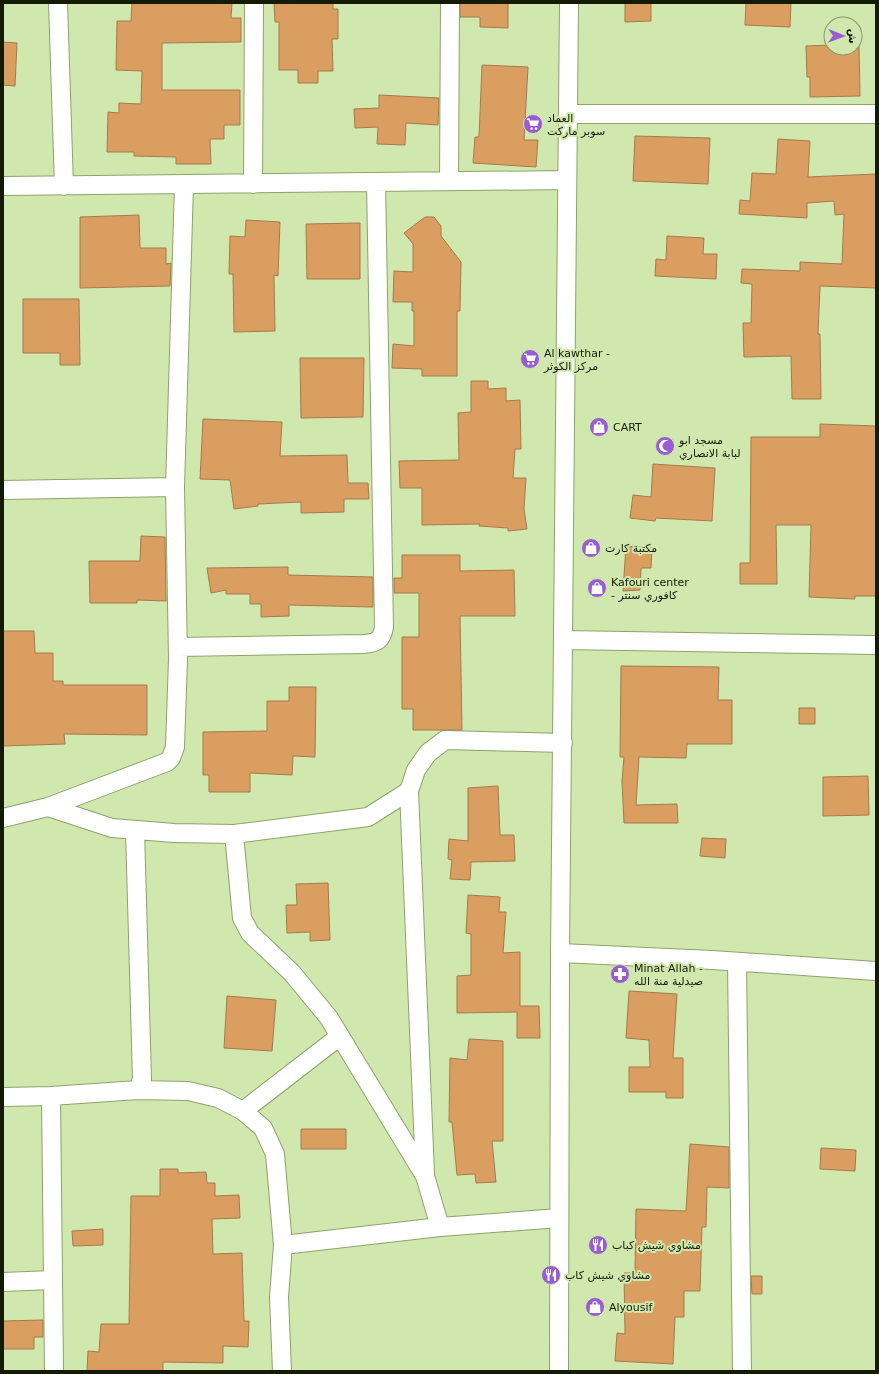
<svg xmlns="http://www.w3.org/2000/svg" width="879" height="1374" viewBox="0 0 879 1374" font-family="'DejaVu Sans',Cairo,sans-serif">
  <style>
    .building { fill: #d99e60; stroke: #a67a4d }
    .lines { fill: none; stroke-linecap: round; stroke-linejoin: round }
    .minor-casing { stroke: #8da36b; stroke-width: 20 }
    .minor { stroke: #fff; stroke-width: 18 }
    .labels { text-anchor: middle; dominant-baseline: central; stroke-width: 4; stroke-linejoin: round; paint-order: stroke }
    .poi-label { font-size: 11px; fill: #131b05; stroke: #d0e8ad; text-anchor: start }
  </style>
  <rect width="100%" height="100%" fill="#d0e8ad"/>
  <path class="building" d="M 132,3 L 232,3 L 231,18 L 241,18 L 241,42 L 162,43 L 162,90 L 240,90 L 240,125 L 224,125 L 224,139 L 210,139 L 211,164 L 176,164 L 176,157 L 134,156 L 134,152 L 107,152 L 108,112 L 119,113 L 119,103 L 141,104 L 142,71 L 116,70 L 117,21 L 131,21 Z
    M 274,3 L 333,3 L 333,9 L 338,9 L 338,39 L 332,39 L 333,71 L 318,71 L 318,83 L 298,83 L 298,70 L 279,70 L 279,22 L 275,22 Z
    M 460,3 L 508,3 L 508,28 L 480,27 L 480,17 L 460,17 Z
    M 625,3 L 651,3 L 651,21 L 625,22 Z
    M 746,3 L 791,3 L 790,27 L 745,25 Z
    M 3,42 L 17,43 L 15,86 L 3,85 Z
    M 831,45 L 831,48 L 855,48 L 855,45 L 859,45 L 860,96 L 810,97 L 810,77 L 807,77 L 806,46 Z
    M 482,65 L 528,67 L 524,140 L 538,140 L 536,167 L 473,163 L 475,137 L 479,137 Z
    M 379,95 L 439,98 L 438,125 L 406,123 L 405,145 L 377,144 L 378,127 L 355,128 L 354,109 L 379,108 Z
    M 635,136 L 710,138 L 708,184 L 633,181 Z
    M 778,139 L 810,141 L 808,177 L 876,174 L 876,288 L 820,286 L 818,334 L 820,334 L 821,399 L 792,399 L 791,356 L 744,357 L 743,323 L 751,323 L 752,284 L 741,283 L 742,269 L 800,271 L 800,262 L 842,264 L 844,214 L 835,215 L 834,201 L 807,203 L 807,218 L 739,214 L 740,200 L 750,201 L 752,173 L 776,174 Z
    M 139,215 L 140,248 L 166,248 L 166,264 L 171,263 L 170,286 L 80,288 L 80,217 Z
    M 425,217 L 434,217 L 441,226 L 441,236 L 461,262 L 460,311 L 457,311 L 457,376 L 422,376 L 422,369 L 392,368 L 393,344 L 414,346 L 414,311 L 412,311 L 412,302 L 393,302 L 394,271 L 413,272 L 413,244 L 404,233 Z
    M 246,220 L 280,222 L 278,276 L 274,275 L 275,331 L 234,332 L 233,274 L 229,274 L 230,236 L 245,237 Z
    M 360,223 L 360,279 L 307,279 L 306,224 Z
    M 667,236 L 704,238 L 703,254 L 717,254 L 716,279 L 655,276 L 656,259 L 666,260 Z
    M 23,299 L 79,299 L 80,365 L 60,365 L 60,353 L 23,353 Z
    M 300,358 L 364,358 L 363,417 L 301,418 Z
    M 471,381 L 488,381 L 488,389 L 506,388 L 506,401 L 520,400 L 521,449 L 515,449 L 513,478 L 526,478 L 524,509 L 527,529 L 508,531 L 508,528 L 479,526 L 480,524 L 422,525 L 422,488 L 400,488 L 399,461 L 459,460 L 458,413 L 471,412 Z
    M 203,419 L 282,422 L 280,456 L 347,455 L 348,483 L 368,483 L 369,499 L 344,499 L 344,512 L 301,513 L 301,502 L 258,504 L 258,506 L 234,509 L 230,480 L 200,479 Z
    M 820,424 L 876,426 L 876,596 L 855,596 L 855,599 L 809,597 L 811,525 L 776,525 L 777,584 L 740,584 L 740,563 L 750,563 L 751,437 L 820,437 Z
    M 653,464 L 715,468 L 712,521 L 656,518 L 655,521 L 630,518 L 633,495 L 651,497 Z
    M 141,536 L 165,537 L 166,601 L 137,600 L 137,603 L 90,603 L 89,561 L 140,561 Z
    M 626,546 L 652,548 L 651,568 L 641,568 L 640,590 L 623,591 Z
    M 402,555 L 460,555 L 460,571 L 514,570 L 515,616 L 460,616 L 462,730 L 413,730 L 413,709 L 402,709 L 402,637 L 419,637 L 419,593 L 394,593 L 394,578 L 402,578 Z
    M 288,567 L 288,575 L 373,577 L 373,607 L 289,605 L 289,616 L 261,617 L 261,604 L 250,604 L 250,594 L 226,594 L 226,590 L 211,593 L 207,568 Z
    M 3,631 L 34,631 L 35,653 L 53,653 L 53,681 L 63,681 L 63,685 L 147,685 L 147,735 L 64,734 L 65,744 L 3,746 Z
    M 621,666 L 719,667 L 718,700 L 732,700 L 732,744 L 687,744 L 686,758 L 639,757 L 636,805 L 677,804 L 678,823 L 624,823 L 622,781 L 624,757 L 620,757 Z
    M 289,687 L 316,687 L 315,757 L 293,756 L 292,775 L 250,773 L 250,792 L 209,792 L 209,775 L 203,775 L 203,732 L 267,731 L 267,701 L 289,701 Z
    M 799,708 L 815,708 L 815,724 L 799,724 Z
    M 868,776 L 869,815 L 823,816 L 823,777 Z
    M 498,786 L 500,835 L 514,835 L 515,861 L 471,862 L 470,880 L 450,879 L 452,860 L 448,859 L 449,839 L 468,841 L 468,788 Z
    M 702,838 L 726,839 L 725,858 L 700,856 Z
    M 328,883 L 330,940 L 310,941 L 310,932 L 287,933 L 286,905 L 297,905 L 296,884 Z
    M 468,895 L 500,897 L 499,912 L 506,912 L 503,953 L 520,952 L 520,1006 L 539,1006 L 540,1038 L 517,1038 L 517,1012 L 457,1013 L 457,976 L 471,975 L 471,934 L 466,933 Z
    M 629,991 L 677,994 L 673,1058 L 683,1058 L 683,1098 L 666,1098 L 666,1092 L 629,1092 L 629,1067 L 650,1067 L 649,1040 L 626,1038 Z
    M 227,996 L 276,1000 L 272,1051 L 224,1048 Z
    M 469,1039 L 503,1041 L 503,1141 L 492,1141 L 496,1182 L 476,1183 L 475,1174 L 457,1175 L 452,1122 L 449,1122 L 450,1058 L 467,1060 Z
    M 301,1129 L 346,1129 L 346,1149 L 301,1149 Z
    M 690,1144 L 729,1147 L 729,1188 L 707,1187 L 706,1227 L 702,1227 L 700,1291 L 684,1291 L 684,1317 L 675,1317 L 673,1364 L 615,1361 L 617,1333 L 625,1334 L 624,1273 L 635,1273 L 636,1209 L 686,1211 Z
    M 821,1148 L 856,1150 L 855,1171 L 820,1169 Z
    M 160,1169 L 178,1169 L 178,1173 L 206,1172 L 207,1183 L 215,1183 L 215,1196 L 239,1195 L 240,1218 L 212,1219 L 213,1254 L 242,1253 L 244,1321 L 249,1321 L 248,1347 L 223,1346 L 223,1363 L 163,1362 L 163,1371 L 87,1371 L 88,1351 L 99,1352 L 101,1324 L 129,1324 L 131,1196 L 160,1196 Z
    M 103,1229 L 103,1245 L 73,1246 L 72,1231 Z
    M 751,1276 L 762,1276 L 762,1294 L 752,1294 Z
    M 43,1320 L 43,1337 L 34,1337 L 34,1349 L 3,1349 L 3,1321 Z"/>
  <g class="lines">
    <g class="minor-casing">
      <path id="minor" d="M 58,3 L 64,186
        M 568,114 L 876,114
        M 449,181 L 450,3
        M 253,184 L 254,3
        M 3,186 L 567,180
        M 3,490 L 175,487
        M 564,640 L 876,645
        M 178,647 L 364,644 C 377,643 382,640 384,627 L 376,182
        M 409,791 L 425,1174
        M 48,807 L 112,828 L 174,833 L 234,834 L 368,817 L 409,791 L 416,770 L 428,753 L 445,740 L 563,743
        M 3,818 L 48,807 L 167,762 L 171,758 L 175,747 L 178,659 L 175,487 L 184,185
        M 234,834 L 242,918 L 250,933 L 292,973 L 329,1018 L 425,1176 L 440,1227 L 559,1218
        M 560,953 L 712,960 L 876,971
        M 737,962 L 742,1371
        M 138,1090 L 188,1091 L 218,1098 L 243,1111 L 263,1128 L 275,1154 L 283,1245 L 279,1297 L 282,1371
        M 3,1097 L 51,1096
        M 243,1111 L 340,1036
        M 283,1245 L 440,1227
        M 3,1282 L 53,1280
        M 54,1371 L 51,1096 L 138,1090 L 142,1079 L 135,830
        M 559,1371 L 560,953 L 569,3"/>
    </g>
    <use href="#minor" class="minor"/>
  </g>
  <defs>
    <g id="supermarket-disc" transform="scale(1)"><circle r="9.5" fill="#9a5cd3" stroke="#d0e8ad"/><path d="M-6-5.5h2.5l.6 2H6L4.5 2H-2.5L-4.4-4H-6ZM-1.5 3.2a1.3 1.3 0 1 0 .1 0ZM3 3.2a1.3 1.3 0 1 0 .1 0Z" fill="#fff"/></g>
    <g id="shop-disc" transform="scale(1)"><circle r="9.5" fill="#9a5cd3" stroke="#d0e8ad"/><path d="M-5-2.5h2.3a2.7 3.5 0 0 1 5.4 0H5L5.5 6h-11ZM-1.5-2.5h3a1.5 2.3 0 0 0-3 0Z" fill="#fff"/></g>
    <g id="mosque-disc" transform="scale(1)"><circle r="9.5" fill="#9a5cd3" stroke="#d0e8ad"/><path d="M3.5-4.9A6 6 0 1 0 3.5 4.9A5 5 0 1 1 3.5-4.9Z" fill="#fff"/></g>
    <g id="pharmacy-disc" transform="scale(1)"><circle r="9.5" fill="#9a5cd3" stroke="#d0e8ad"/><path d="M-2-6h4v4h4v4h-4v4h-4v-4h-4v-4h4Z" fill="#fff"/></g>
    <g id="restaurant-disc" transform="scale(1)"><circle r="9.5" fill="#9a5cd3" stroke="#d0e8ad"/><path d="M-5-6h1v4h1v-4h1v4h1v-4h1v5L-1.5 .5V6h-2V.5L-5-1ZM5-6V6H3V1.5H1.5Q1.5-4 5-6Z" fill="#fff"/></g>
  </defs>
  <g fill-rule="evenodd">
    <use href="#supermarket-disc" x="533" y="124"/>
    <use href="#supermarket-disc" x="530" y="359"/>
    <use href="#shop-disc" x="599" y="427"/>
    <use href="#mosque-disc" x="665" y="446"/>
    <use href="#shop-disc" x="591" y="548"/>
    <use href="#shop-disc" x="597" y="588"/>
    <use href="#pharmacy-disc" x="620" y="974"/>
    <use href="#restaurant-disc" x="598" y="1245"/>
    <use href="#restaurant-disc" x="551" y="1275"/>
    <use href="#shop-disc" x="595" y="1307"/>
  </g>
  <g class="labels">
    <g class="poi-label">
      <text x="547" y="118">العماد<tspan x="547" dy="13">سوبر ماركت</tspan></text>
      <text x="544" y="353">Al kawthar -<tspan x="544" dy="13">مركز الكوثر</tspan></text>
      <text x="613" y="427">CART</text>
      <text x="679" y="440">مسجد ابو<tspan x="679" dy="13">لبابة الانصاري</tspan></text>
      <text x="605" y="548">مكتبة كارت</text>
      <text x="611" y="582">Kafouri center<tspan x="611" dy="13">- كافوري سنتر</tspan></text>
      <text x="634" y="968">Minat Allah -<tspan x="634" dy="13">صيدلية منة الله</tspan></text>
      <text x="612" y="1245">مشاوي شيش كباب</text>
      <text x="565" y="1275">مشاوي شيش كاب</text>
      <text x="609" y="1307">Alyousif</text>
    </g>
  </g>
  <rect width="879" height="1374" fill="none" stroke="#131b05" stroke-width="8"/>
  <g transform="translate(843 36) rotate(91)"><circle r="19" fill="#d0e8ad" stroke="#84966a"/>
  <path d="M0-3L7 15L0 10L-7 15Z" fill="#9a5cd3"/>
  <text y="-6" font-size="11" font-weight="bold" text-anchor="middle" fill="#131b05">ش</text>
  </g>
</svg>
